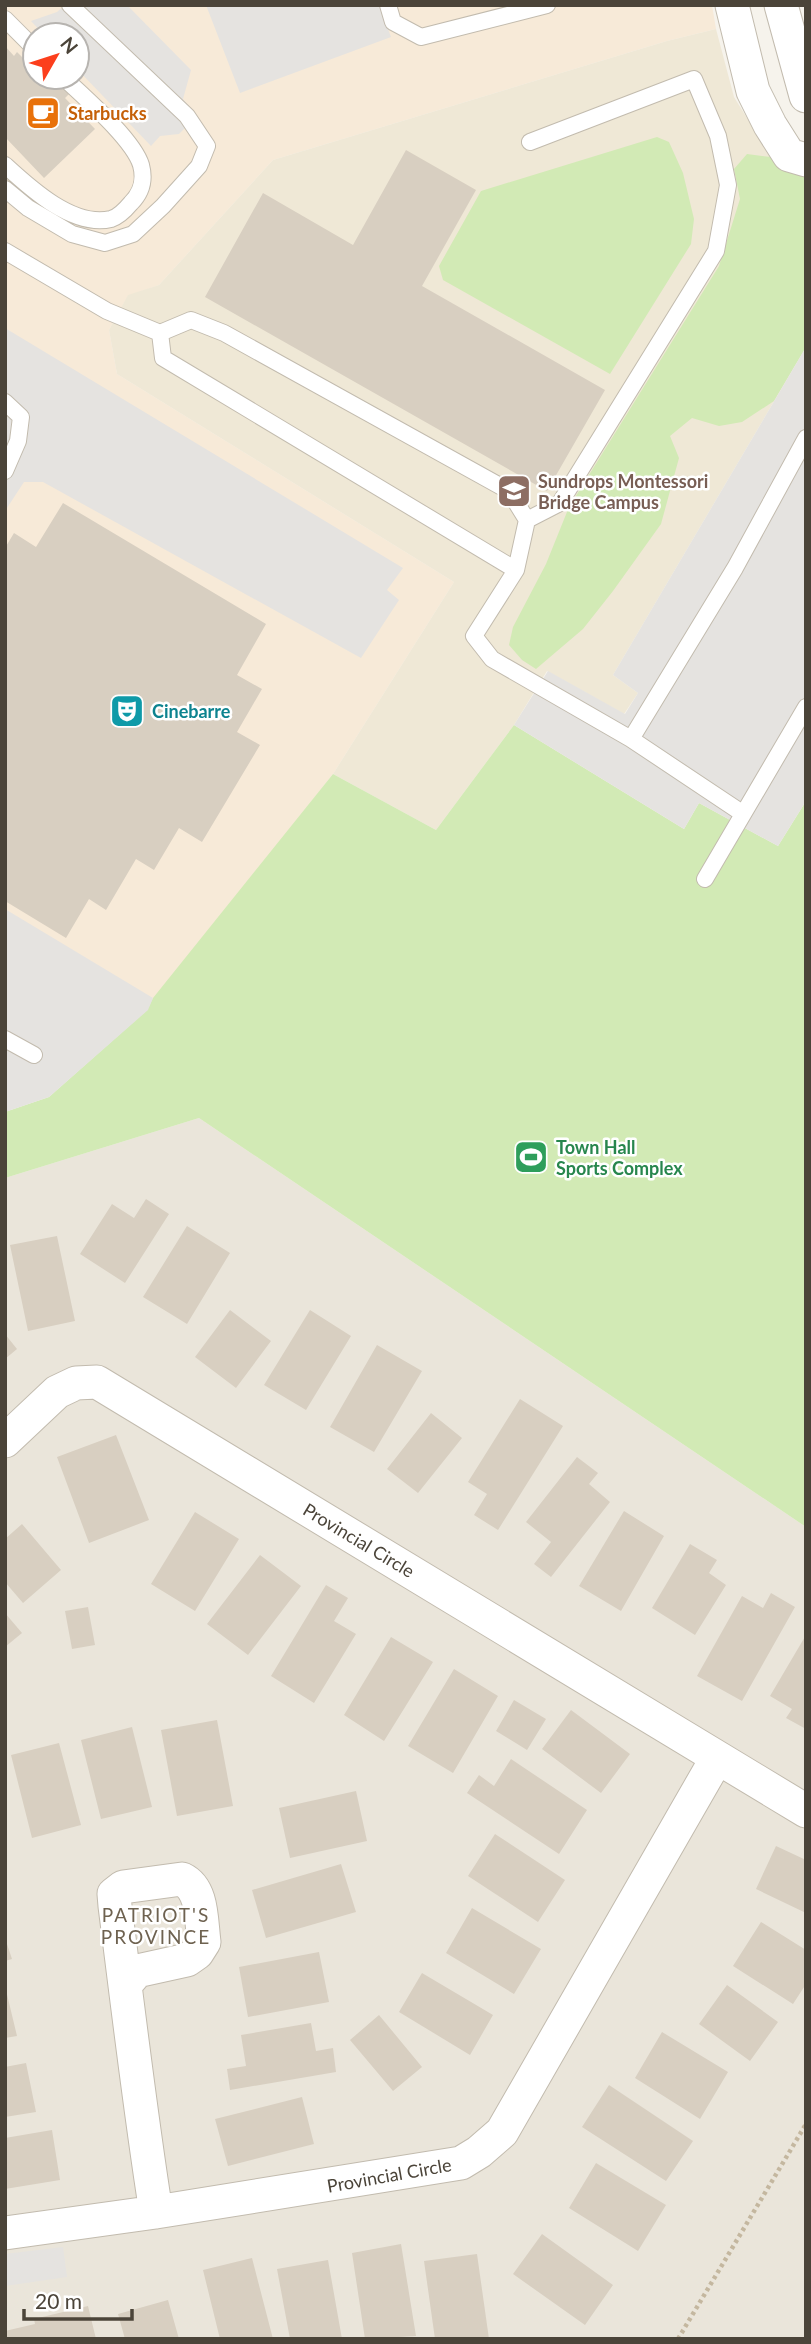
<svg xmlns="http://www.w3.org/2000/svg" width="811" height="2344" viewBox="0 0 811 2344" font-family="Lato,sans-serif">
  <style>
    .residential { fill: #eae5da }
    .commercial { fill: #f7ead8; fill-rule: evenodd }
    .education { fill: #efe8d6 }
    .green { fill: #d2eab5 }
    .parking { fill: #e5e3e0 }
    .building { fill: #d8cfc1 }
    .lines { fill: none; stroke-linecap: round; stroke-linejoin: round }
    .service-casing { stroke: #c2bbae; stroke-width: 18 }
    .minor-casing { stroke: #c2bbae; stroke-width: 35 }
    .path { stroke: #c4b79f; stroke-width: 4.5; stroke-dasharray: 3.5 3.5; stroke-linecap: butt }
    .service { stroke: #fff; stroke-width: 16 }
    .minor { stroke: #fff; stroke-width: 33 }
    .labels { text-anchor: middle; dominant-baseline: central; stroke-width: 5; stroke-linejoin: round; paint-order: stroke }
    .food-label { font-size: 18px; font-weight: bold; fill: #c56008; stroke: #fff; text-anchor: start }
    .education-label { font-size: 18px; font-weight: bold; fill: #785e54; stroke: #fff; text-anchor: start }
    .culture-label { font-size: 18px; font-weight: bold; fill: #0d838f; stroke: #fff; text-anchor: start }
    .leisure-label { font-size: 18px; font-weight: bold; fill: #27864d; stroke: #fff; text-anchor: start }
    .street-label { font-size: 18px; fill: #4b4439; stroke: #fff }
    .neighbourhood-label { font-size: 19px; letter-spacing: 2px; fill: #6e6250; stroke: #fff }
  </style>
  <rect width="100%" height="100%" fill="#f6f3ec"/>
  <path class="residential" d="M 199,1118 L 806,1527 L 806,2339 L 5,2339 L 5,1178 Z"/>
  <path class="commercial" d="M 5,5 L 712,5 L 716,29 L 667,41 L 273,160 L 159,285 L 128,296 L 109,330 L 117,374 L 454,582 L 333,774 L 148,1010 L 5,1112 ZM 35,35 L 77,35 L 77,77 L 35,77 Z"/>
  <path class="education" d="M 716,29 L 734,97 L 771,157 L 806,347 L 613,675 L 638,693 L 624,714 L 547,671 L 514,725 L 436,830 L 333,774 L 454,582 L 117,374 L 109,330 L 128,295 L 159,285 L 273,160 L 667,41 Z"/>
  <path class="green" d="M 657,137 L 669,142 L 683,173 L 694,219 L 691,244 L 610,374 L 443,280 L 439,266 L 481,191 Z
    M 747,154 L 771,157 L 806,174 L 806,347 L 774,401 L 742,422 L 719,426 L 692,418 L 670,436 L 679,458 L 661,524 L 613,591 L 583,629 L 536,669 L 522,660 L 509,645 L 513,627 L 546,564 L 569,507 L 719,266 L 740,199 L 734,169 Z
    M 514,725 L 684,829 L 699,803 L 778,846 L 806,801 L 806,1527 L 199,1118 L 5,1178 L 5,1112 L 49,1097 L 147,1010 L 153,998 L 333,774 L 436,830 Z"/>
  <path class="parking" d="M 65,5 L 127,5 L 191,70 L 183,99 L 197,116 L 179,134 L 160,136 L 151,146 L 77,69 L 77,35 L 44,35 L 31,21 L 57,12 Z
    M 206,5 L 379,5 L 391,37 L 240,93 Z
    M 5,328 L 403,568 L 387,590 L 399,600 L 361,658 L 43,482 L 24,482 L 5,511 Z
    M 806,347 L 806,801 L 778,846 L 699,803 L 684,829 L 514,725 L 548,671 L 625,714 L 638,693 L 613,675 Z
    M 5,909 L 153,998 L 148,1010 L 49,1097 L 5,1112 Z
    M 63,2247 L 67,2277 L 5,2286 L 5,2254 Z"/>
  <path class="building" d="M 5,46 L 14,56 L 17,52 L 35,70 L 35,77 L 41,77 L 47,83 L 56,77 L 71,92 L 65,98 L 95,129 L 44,178 L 5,137 Z
    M 406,150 L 476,190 L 422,286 L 605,390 L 547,491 L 205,297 L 263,193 L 353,245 Z
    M 63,503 L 266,624 L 237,675 L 262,689 L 237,732 L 260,745 L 202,842 L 179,828 L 154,870 L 136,859 L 106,910 L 89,899 L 66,938 L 5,901 L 5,548 L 14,533 L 36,547 Z
    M 146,1199 L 169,1214 L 125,1283 L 80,1254 L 112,1204 L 134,1218 Z
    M 187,1226 L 230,1253 L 187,1324 L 143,1297 Z
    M 57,1236 L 75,1321 L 28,1331 L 10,1245 Z
    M 230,1310 L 271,1341 L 236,1388 L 195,1357 Z
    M 310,1310 L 351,1336 L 306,1410 L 264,1385 Z
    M 5,1334 L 17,1349 L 5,1359 Z
    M 377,1345 L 422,1371 L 374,1452 L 330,1427 Z
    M 520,1399 L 563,1426 L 498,1530 L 474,1515 L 487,1494 L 468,1482 Z
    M 431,1413 L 462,1438 L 418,1493 L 387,1469 Z
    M 116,1435 L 149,1520 L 89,1543 L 57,1457 Z
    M 577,1457 L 598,1473 L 589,1484 L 610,1502 L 551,1577 L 534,1564 L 551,1542 L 526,1522 Z
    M 624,1511 L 664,1536 L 621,1611 L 579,1586 Z
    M 195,1512 L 239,1539 L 195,1611 L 151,1584 Z
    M 22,1524 L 61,1570 L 23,1603 L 5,1582 L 5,1539 Z
    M 690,1544 L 717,1560 L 709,1573 L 726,1585 L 695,1635 L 652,1608 Z
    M 260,1555 L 301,1586 L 248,1655 L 207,1624 Z
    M 326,1585 L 348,1598 L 334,1621 L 356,1634 L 314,1703 L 271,1676 Z
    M 771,1593 L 795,1607 L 742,1701 L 697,1676 L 742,1596 L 763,1608 Z
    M 88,1607 L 95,1645 L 72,1649 L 65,1611 Z
    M 5,1613 L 22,1633 L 5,1647 Z
    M 806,1635 L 806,1729 L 786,1718 L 792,1709 L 770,1696 Z
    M 391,1637 L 433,1662 L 384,1741 L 344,1715 Z
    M 454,1669 L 498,1696 L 453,1773 L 408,1746 Z
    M 514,1700 L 546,1719 L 527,1750 L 496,1731 Z
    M 571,1710 L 630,1754 L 601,1793 L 542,1749 Z
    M 217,1720 L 233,1806 L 177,1816 L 161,1730 Z
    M 132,1727 L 152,1807 L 101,1819 L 81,1740 Z
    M 59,1743 L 81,1825 L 32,1838 L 11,1755 Z
    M 511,1759 L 587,1810 L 559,1854 L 467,1793 L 479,1775 L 494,1786 Z
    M 356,1791 L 367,1841 L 290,1858 L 279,1808 Z
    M 495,1834 L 565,1880 L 538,1922 L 468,1876 Z
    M 776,1846 L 806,1860 L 806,1913 L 756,1889 Z
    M 341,1864 L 356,1912 L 266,1938 L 252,1890 Z
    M 472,1908 L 541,1949 L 514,1994 L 446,1953 Z
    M 761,1922 L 806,1950 L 806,1984 L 793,2004 L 733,1966 Z
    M 5,1938 L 12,1959 L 5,1961 Z
    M 319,1952 L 329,2002 L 248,2017 L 239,1967 Z
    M 422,1973 L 493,2015 L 470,2055 L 399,2012 Z
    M 727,1985 L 778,2022 L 750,2061 L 699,2024 Z
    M 5,1986 L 17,2036 L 5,2038 Z
    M 379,2015 L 422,2067 L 393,2091 L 350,2040 Z
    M 311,2023 L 316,2051 L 333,2048 L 336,2072 L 230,2090 L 227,2069 L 246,2066 L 241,2035 Z
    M 662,2032 L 728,2072 L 700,2119 L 635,2078 Z
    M 26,2063 L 36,2112 L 5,2117 L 5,2067 Z
    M 609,2085 L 693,2141 L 666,2181 L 582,2127 Z
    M 302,2097 L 314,2144 L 228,2166 L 215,2119 Z
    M 52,2130 L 60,2180 L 5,2189 L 5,2138 Z
    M 596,2163 L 666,2205 L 638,2251 L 569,2208 Z
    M 542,2234 L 613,2285 L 585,2325 L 513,2274 Z
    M 401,2244 L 416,2336 L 365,2339 L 352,2253 Z
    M 477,2254 L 489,2339 L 435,2339 L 424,2261 Z
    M 252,2258 L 273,2339 L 220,2339 L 203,2270 Z
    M 328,2260 L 342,2339 L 290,2339 L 277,2269 Z
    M 168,2300 L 179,2339 L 125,2339 L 118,2314 Z
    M 88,2306 L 96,2339 L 5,2339 L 5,2331 L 35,2324 L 34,2319 Z"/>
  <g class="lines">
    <g class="service-casing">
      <path id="service" d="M 388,5 L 393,22 L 421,37 L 547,5
        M 5,19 L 35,49
        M 5,165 C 30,188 73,228 111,219 C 118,217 126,209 131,203 C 142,192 145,180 141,165 C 133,139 84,97 63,77
        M 5,189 L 28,208 L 72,234 L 105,243 L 133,234 L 163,206 L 199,166 L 207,146 L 187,116 L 70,5
        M 5,251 L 107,311 L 160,333 L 191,320 L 224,333 L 509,491 L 527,520 L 516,570 L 474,636 L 492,659 L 631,739 L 742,813
        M 160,333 L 163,358 L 516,570
        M 5,402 L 21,417 L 18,441 L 5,471
        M 527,520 L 560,503 L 716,251 L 728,185 L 718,136 L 694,79 L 530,142
        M 631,739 L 735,568 L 806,438
        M 705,879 L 806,707
        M 5,1039 L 34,1055"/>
    </g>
    <g class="minor-casing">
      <path id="minor" d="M 732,5 L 753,91 L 770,125 L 789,155 L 806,160
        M 781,5 L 806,96
        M 5,1441 L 57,1392 L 76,1383 L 97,1382 L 806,1811
        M 125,1985 L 137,1971 L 187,1960 L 197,1953 L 204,1942 C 201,1920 203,1889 182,1879 L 123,1887 L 114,1894 L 115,1906 C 128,2008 140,2111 156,2212
        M 5,2233 L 156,2212 L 461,2163 L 479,2152 L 502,2132 L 717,1758"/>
    </g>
    <path class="path" d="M 678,2339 L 806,2124"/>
    <use href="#service" class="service"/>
    <use href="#minor" class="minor"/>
  </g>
  <defs>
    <g id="cafe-square" transform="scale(1.75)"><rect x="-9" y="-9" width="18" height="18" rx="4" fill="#e8710a" stroke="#fff"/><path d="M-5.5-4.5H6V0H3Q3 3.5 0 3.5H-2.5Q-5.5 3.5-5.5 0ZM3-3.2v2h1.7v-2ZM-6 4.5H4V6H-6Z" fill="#fff"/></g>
    <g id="school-square" transform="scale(1.75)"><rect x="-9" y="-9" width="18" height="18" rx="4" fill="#8d6e63" stroke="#fff"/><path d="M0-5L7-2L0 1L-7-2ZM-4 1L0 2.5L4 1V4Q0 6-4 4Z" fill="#fff"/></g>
    <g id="theatre-square" transform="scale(1.75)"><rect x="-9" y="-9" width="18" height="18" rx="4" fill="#0f9aa8" stroke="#fff"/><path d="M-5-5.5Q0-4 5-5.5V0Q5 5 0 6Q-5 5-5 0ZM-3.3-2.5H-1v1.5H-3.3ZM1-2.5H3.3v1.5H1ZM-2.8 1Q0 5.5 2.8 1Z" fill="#fff"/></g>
    <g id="stadium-square" transform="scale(1.75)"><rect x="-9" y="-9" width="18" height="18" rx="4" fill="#2e9e5b" stroke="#fff"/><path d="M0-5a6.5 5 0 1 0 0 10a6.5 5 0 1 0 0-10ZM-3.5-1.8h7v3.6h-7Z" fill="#fff"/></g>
  </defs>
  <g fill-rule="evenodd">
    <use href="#cafe-square" x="43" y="113"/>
    <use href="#school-square" x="514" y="491"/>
    <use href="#theatre-square" x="127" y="711"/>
    <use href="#stadium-square" x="531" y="1157"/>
  </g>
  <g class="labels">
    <g class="food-label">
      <text x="68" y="113">Starbucks</text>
    </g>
    <g class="education-label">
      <text x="538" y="481">Sundrops Montessori<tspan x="538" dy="21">Bridge Campus</tspan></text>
    </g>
    <g class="culture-label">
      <text x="152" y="711">Cinebarre</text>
    </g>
    <g class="leisure-label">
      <text x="556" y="1147">Town Hall<tspan x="556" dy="21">Sports Complex</tspan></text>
    </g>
    <g class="street-label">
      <text transform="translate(359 1540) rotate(31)">Provincial Circle</text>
      <text transform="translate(389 2175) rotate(-10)">Provincial Circle</text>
    </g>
    <g class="neighbourhood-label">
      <text x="156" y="1914">PATRIOT'S<tspan x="156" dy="22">PROVINCE</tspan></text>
    </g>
  </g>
  <rect width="811" height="2344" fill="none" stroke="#4b4439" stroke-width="14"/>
  <g transform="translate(56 56) rotate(51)"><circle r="33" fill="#ffffff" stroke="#b7b4b0" stroke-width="2"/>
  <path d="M0-5L12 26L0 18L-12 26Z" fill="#fc3f1d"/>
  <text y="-10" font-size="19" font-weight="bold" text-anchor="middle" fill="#4b4439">N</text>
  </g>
  <path d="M24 2309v10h108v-10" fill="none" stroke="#4b4439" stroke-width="3.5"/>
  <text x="35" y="2309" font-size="21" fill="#4b4439" stroke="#ffffff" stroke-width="5" paint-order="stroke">20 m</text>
</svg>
